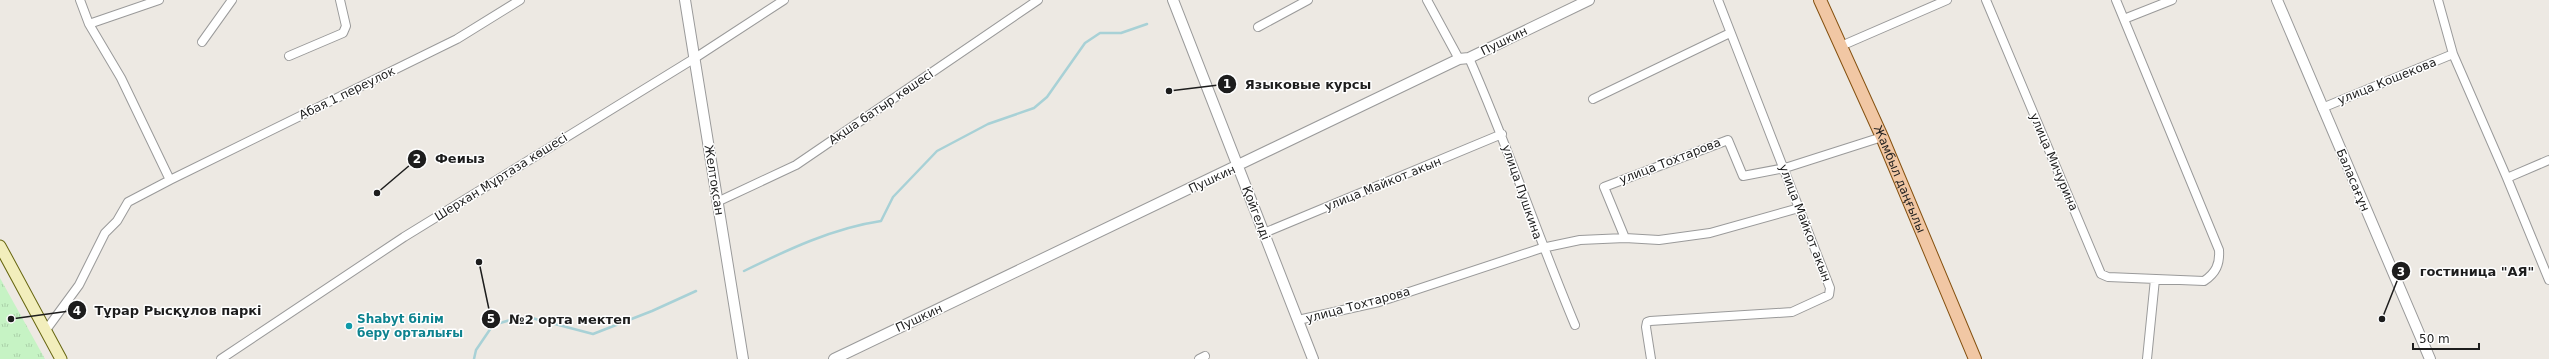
<svg xmlns="http://www.w3.org/2000/svg" width="2549" height="359" viewBox="0 0 2549 359" font-family="'DejaVu Sans',sans-serif">
  <style>
    .park { fill: url(#park-tufts) }
    .lines { fill: none; stroke-linecap: round; stroke-linejoin: round }
    .stream { stroke: #a8d1d6; stroke-width: 2.5 }
    .minor-casing { stroke: #9a9a9a; stroke-width: 10 }
    .tertiary-casing { stroke: #9a9a9a; stroke-width: 12 }
    .secondary-casing { stroke: #676610; stroke-width: 13 }
    .primary-casing { stroke: #855110; stroke-width: 14 }
    .minor { stroke: #fff; stroke-width: 8 }
    .tertiary { stroke: #fff; stroke-width: 10 }
    .secondary { stroke: #f2eebc; stroke-width: 11 }
    .primary { stroke: #f1c7a4; stroke-width: 12 }
    .culture-dot { fill: #0f9aa8; stroke: #fff; stroke-width: 1.5 }
    .labels { text-anchor: middle; dominant-baseline: central; stroke-width: 3; stroke-linejoin: round; paint-order: stroke }
    .street-label { font-size: 12px; fill: #1d1d1d; stroke: #fff }
    .culture-label { font-size: 12px; font-weight: bold; fill: #0d838f; stroke: #fff; text-anchor: start }
    .leader { fill: none; stroke: #1d1d1d; stroke-width: 1.5 }
    .callout-dot { fill: #1d1d1d; stroke: #fff; stroke-width: 1.5 }
    .mark-label { font-size: 12px; text-anchor: middle; font-weight: bold; fill: #fff }
    .callout-label { font-size: 13px; text-anchor: middle; font-weight: bold; fill: #1d1d1d; stroke: #fff; stroke-width: 3; stroke-linejoin: round; paint-order: stroke }
  </style>
  <defs>
    <pattern id="park-tufts" width="24" height="20" patternUnits="userSpaceOnUse"><rect width="24" height="20" fill="#c6f3c4"/><path d="M3 7l-1-3M5 7V3M7 7l1-3M15 17l-1-3M17 17v-4M19 17l1-3" fill="none" stroke="#aad0a8"/></pattern>
  </defs>
  <rect width="100%" height="100%" fill="#ede9e3"/>
  <path class="park" d="M 0,278 L 45,359 L 0,359 Z"/>
  <g class="lines">
    <path class="stream" d="M 744,271 C 787,250 833,228 881,221 L 893,197 L 937,151 L 988,124 L 1034,108 L 1047,97 L 1085,43 L 1100,33 L 1121,33 L 1147,24
      M 474,359 L 476,350 L 493,325 L 514,319 L 532,318 L 593,334 L 652,311 L 696,291"/>
    <g class="minor-casing">
      <path id="minor" d="M 80,0 L 89,24 L 121,78 L 170,180
        M 1427,0 L 1459,59
        M 1986,0 L 2101,274 L 2108,277 L 2204,281 C 2216,273 2220,264 2219,250 L 2116,0
        M 2438,0 L 2453,54
        M 2124,19 L 2172,0
        M 89,24 L 159,0
        M 1258,27 L 1308,0
        M 202,42 L 232,0
        M 1841,46 L 1947,0
        M 289,56 L 343,33 L 346,26 L 340,0
        M 1469,58 C 1508,146 1538,237 1575,325
        M 1593,99 L 1730,33
        M 2322,108 L 2453,54 L 2507,178 L 2549,160
        M 2507,178 L 2549,280
        M 717,202 L 796,165 L 1038,0
        M 1264,233 L 1502,134
        M 1625,238 L 1604,187 L 1728,140 L 1743,176 L 1785,168 L 1882,137
        M 1298,320 L 1379,302 L 1542,248 L 1580,240 L 1625,238 L 1659,240 L 1710,233 L 1799,208
        M 46,330 L 79,285 L 105,233 L 117,221 L 128,202 L 170,180 L 457,39 L 520,0
        M 221,359 L 404,237 L 695,58 L 784,0
        M 1199,359 L 1205,356
        M 1651,359 L 1646,327 L 1647,322 L 1650,321 L 1792,312 L 1829,295 L 1830,288 L 1718,0
        M 2147,359 L 2155,279"/>
    </g>
    <g class="tertiary-casing">
      <path id="tertiary" d="M 685,0 L 743,359
        M 1173,0 L 1313,359
        M 2277,0 L 2430,359
        M 834,359 L 1459,59 L 1469,58 L 1589,0"/>
    </g>
    <g class="secondary-casing">
      <path id="secondary" d="M 0,246 L 61,359"/>
    </g>
    <g class="primary-casing">
      <g id="primary">
        <path id="s1" d="M 1820,0 L 1882,137 L 1975,359"/>
      </g>
    </g>
    <use href="#minor" class="minor"/>
    <use href="#tertiary" class="tertiary"/>
    <use href="#secondary" class="secondary"/>
    <use href="#primary" class="primary"/>
  </g>
  <circle class="culture-dot" cx="349" cy="326" r="4"/>
  <g class="labels">
    <g class="street-label">
      <text transform="translate(1504 41) rotate(-26)">Пушкин</text>
      <text transform="translate(2387 81) rotate(-22)">улица Кошекова</text>
      <text transform="translate(347 93) rotate(-26)">Абая 1 переулок</text>
      <text transform="translate(881 107) rotate(-34)">Ақша батыр көшесі</text>
      <text transform="translate(1670 161) rotate(-21)">улица Тохтарова</text>
      <text transform="translate(2054 162) rotate(67)">улица Мичурина</text>
      <text transform="translate(501 177) rotate(-32)">Шерхан Мұртаза көшесі</text>
      <text transform="translate(1212 179) rotate(-25)">Пушкин</text>
      <text stroke="none"><textPath href="#s1" startOffset="196">Жамбыл даңғылы</textPath></text>
      <text transform="translate(714 180) rotate(81)">Желтоқсан</text>
      <text transform="translate(2353 180) rotate(67)">Баласағұн</text>
      <text transform="translate(1383 184) rotate(-22)">улица Майкот акын</text>
      <text transform="translate(1522 192) rotate(71)">улица Пушкина</text>
      <text transform="translate(1256 213) rotate(69)">Қойгелді</text>
      <text transform="translate(1805 223) rotate(69)">улица Майкот акын</text>
      <text transform="translate(1358 305) rotate(-15)">улица Тохтарова</text>
      <text transform="translate(919 318) rotate(-25)">Пушкин</text>
    </g>
    <g class="culture-label">
      <text x="357" y="319">Shabyt білім<tspan x="357" dy="14">беру орталығы</tspan></text>
    </g>
  </g>
  <path class="leader" d="M1169 91L1227 84M377 193L417 159M2382 319L2401 271M11 319L77 310M479 262L491 319"/>
  <g class="callout-dot">
    <circle cx="1169" cy="91" r="4"/>
    <circle cx="377" cy="193" r="4"/>
    <circle cx="2382" cy="319" r="4"/>
    <circle cx="11" cy="319" r="4"/>
    <circle cx="479" cy="262" r="4"/>
    <circle cx="1227" cy="84" r="10"/>
    <circle cx="417" cy="159" r="10"/>
    <circle cx="2401" cy="271" r="10"/>
    <circle cx="77" cy="310" r="10"/>
    <circle cx="491" cy="319" r="10"/>
  </g>
  <g class="mark-label">
    <text x="1227" y="88">1</text>
    <text x="417" y="163">2</text>
    <text x="2401" y="276">3</text>
    <text x="77" y="315">4</text>
    <text x="491" y="323">5</text>
  </g>
  <g class="callout-label">
    <text x="1308" y="89">Языковые курсы</text>
    <text x="460" y="163">Феиыз</text>
    <text x="2477" y="276">гостиница "АЯ"</text>
    <text x="178" y="315">Тұрар Рысқұлов паркі</text>
    <text x="570" y="324">№2 орта мектеп</text>
  </g>
  <path d="M2413 343v6h66v-6" fill="none" stroke="#1d1d1d" stroke-width="2"/>
  <text x="2419" y="343" font-size="12" fill="#1d1d1d" stroke="#ffffff" stroke-width="3" paint-order="stroke">50 m</text>
</svg>
